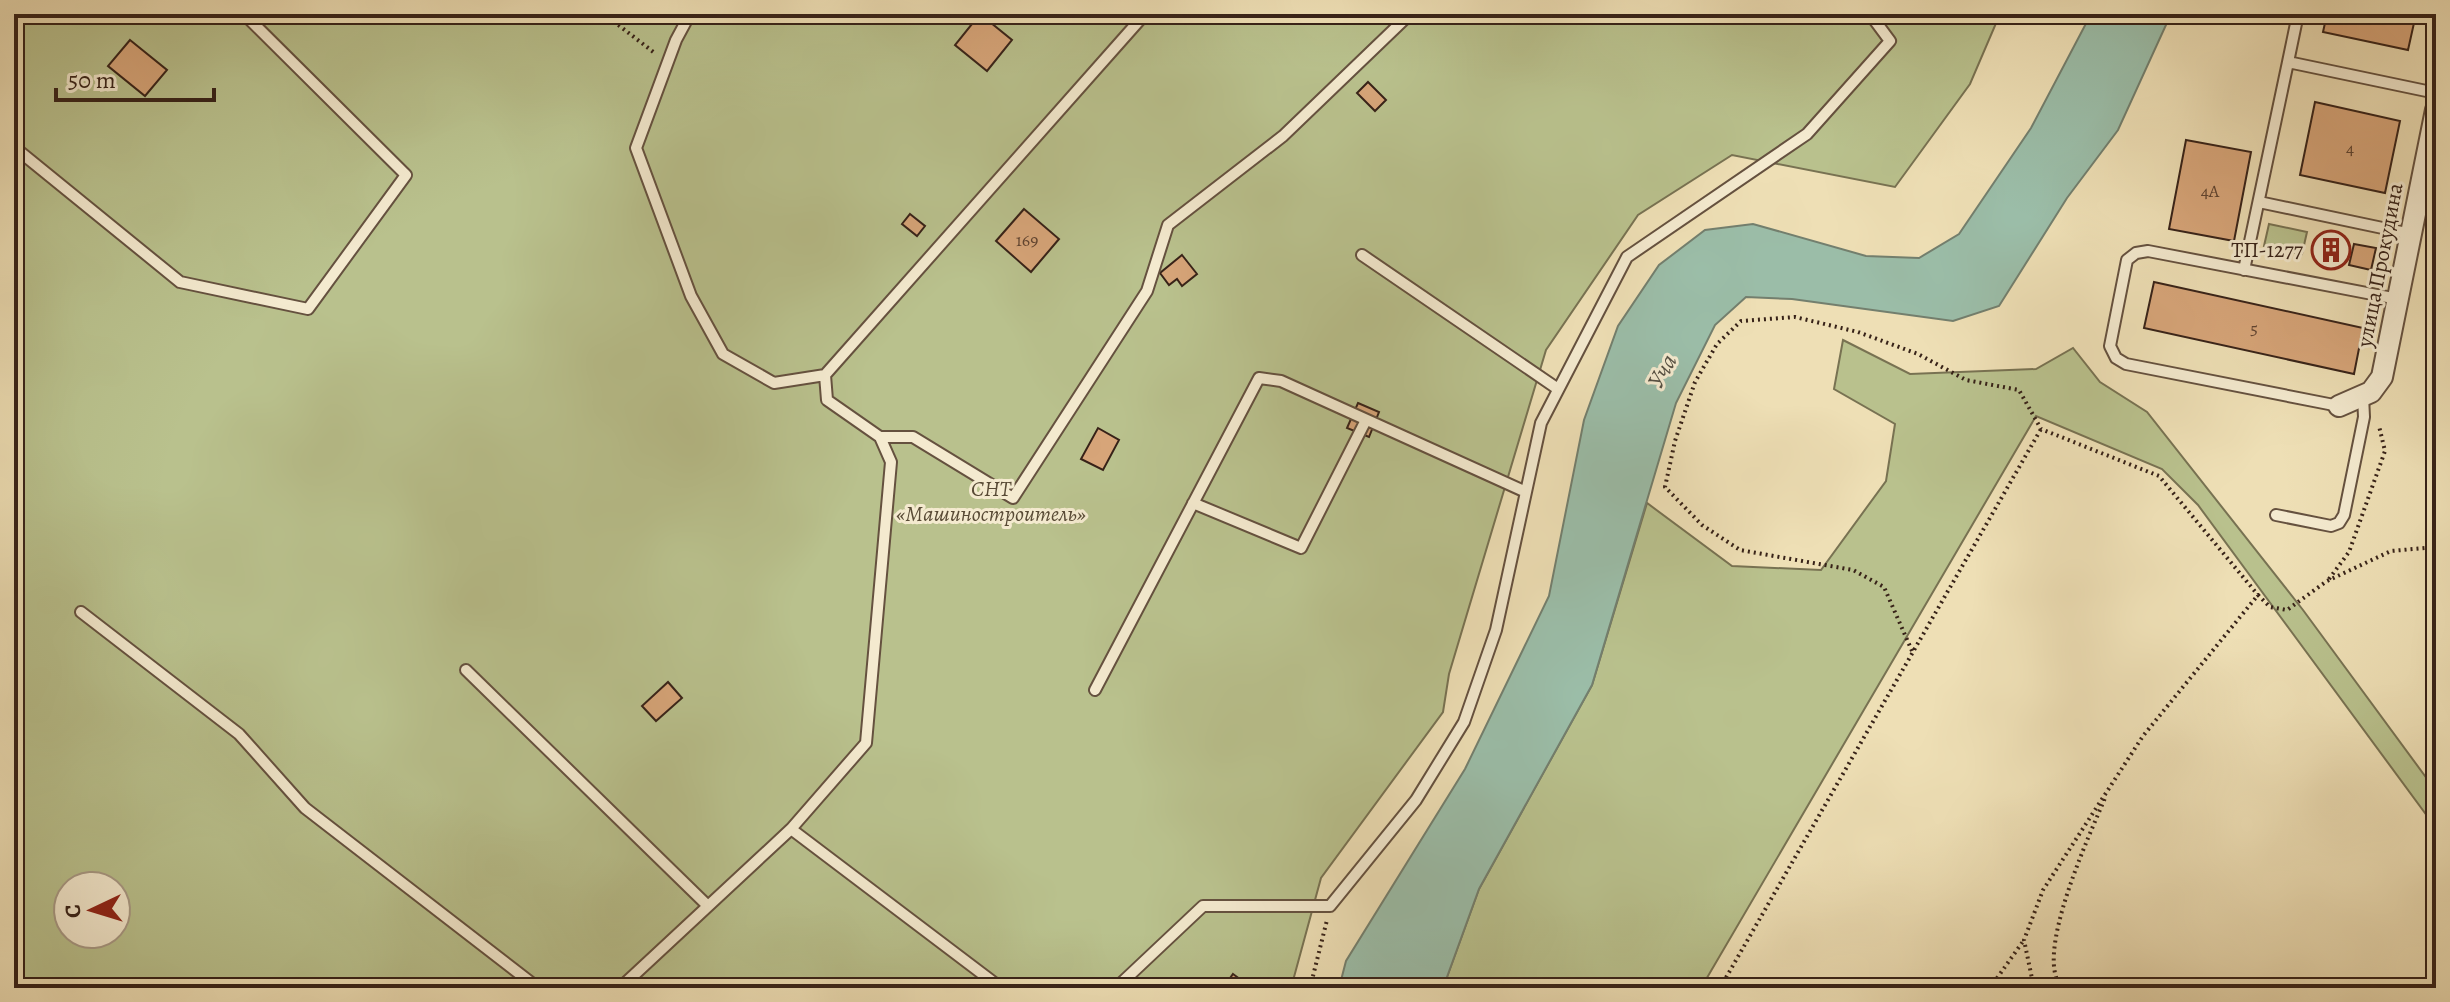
<svg xmlns="http://www.w3.org/2000/svg" width="2450" height="1002" viewBox="0 0 2450 1002" font-family="Alegreya,serif">
  <style>
    .green { fill: #b9c18d; stroke: #787252; stroke-width: 2; fill-rule: evenodd }
    .water { fill: #9bbda8; stroke: #737f6e; stroke-width: 2 }
    .building { fill: #d7a579; stroke: #372218; stroke-width: 2 }
    .lines { fill: none; stroke-linecap: round; stroke-linejoin: round }
    .service-casing { stroke: #65513f; stroke-width: 14 }
    .minor-casing { stroke: #65513f; stroke-width: 24 }
    .path { stroke: #372218; stroke-width: 4; stroke-dasharray: 2 4; stroke-linecap: butt }
    .service { stroke: #f4eacf; stroke-width: 10 }
    .minor { stroke: #f4eacf; stroke-width: 20 }
    .labels { text-anchor: middle; dominant-baseline: central; stroke-width: 6; stroke-linejoin: round; paint-order: stroke }
    .number-label { font-size: 18px; fill: #5f4330 }
    .poi-label { font-size: 22px; fill: #372218; stroke: #f4eacf; text-anchor: end }
    .street-label { font-size: 22px; fill: #372218; stroke: #f4eacf }
    .park-label { font-size: 22px; font-style: italic; fill: #584a35; stroke: #f4eacf }
    .water-label { font-size: 24px; font-style: italic; fill: #555043; stroke: #f4eacf }
  </style>
  <rect width="100%" height="100%" fill="#eedfb5"/>
  <filter id="stains"><feTurbulence type="fractalNoise" baseFrequency=".0025" numOctaves="4"/><feColorMatrix values="0 0 0 0 .2 0 0 0 0 .09 0 0 0 0 .02 0 0 0 .5 -.17"/></filter>
  <radialGradient id="worn" r=".72"><stop offset=".6" stop-color="#630" stop-opacity="0"/><stop offset="1" stop-color="#630" stop-opacity=".3"/></radialGradient>
  <path class="green" d="M 14,14 L 2000,14 L 1970,84 L 1895,187 L 1732,155 L 1638,215 L 1546,350 L 1449,674 L 1443,712 L 1321,878 L 1291,988 L 14,988 ZM 68,886 L 116,886 L 116,934 L 68,934 Z
    M 2269,224 L 2307,232 L 2302,254 L 2264,246 Z
    M 1843,340 L 1910,374 L 2036,369 L 2073,348 L 2100,382 L 2147,412 L 2303,610 L 2436,791 L 2436,828 L 2198,505 L 2162,469 L 2036,416 L 1701,988 L 1443,988 L 1479,889 L 1592,685 L 1647,503 L 1732,566 L 1821,570 L 1886,481 L 1895,424 L 1834,389 Z"/>
  <path class="water" d="M 2091,14 L 2171,14 L 2118,130 L 2067,198 L 1999,306 L 1953,321 L 1792,299 L 1746,297 L 1715,325 L 1676,403 L 1592,685 L 1479,889 L 1443,988 L 1339,988 L 1346,961 L 1465,769 L 1549,596 L 1584,420 L 1618,326 L 1659,265 L 1705,230 L 1753,224 L 1866,256 L 1919,258 L 1959,234 L 2031,128 Z"/>
  <path class="building" d="M 980,14 L 1012,40 L 987,71 L 955,45 Z
    M 2327,14 L 2416,14 L 2408,50 L 2323,32 Z
    M 130,40 L 167,70 L 145,96 L 108,66 Z
    M 1368,82 L 1386,100 L 1375,111 L 1357,93 Z
    M 2315,102 L 2400,121 L 2385,193 L 2300,175 Z
    M 2186,140 L 2251,152 L 2234,241 L 2169,229 Z
    M 1024,209 L 1059,239 L 1031,272 L 996,241 Z
    M 910,214 L 925,226 L 917,236 L 902,224 Z
    M 2323,236 L 2345,241 L 2340,263 L 2318,258 Z
    M 2354,244 L 2376,248 L 2371,270 L 2349,265 Z
    M 1182,255 L 1197,274 L 1182,286 L 1177,279 L 1169,285 L 1160,273 Z
    M 2154,282 L 2363,328 L 2354,374 L 2144,328 Z
    M 1358,403 L 1379,412 L 1369,437 L 1347,428 Z
    M 1098,428 L 1119,440 L 1103,470 L 1081,459 Z
    M 668,682 L 682,698 L 656,721 L 642,706 Z
    M 1233,974 L 1252,988 L 1223,988 Z"/>
  <g class="lines">
    <g class="service-casing">
      <path id="service" d="M 690,14 L 676,40 L 636,148 L 691,296 L 723,354 L 774,383 L 825,375 L 1145,14
        M 2288,62 L 2298,14
        M 14,147 L 180,282 L 308,309 L 406,175 L 244,14
        M 2259,202 L 2411,234
        M 1362,255 L 1558,389
        M 2244,270 L 2288,62 L 2436,93
        M 2339,406 L 2126,364 L 2116,358 L 2110,346 L 2127,260 L 2136,253 L 2148,251 L 2398,299
        M 880,437 L 913,437 L 1013,498 L 1147,291 L 1168,225 L 1283,136 L 1410,14
        M 1193,503 L 1301,548 L 1366,420
        M 2276,515 L 2331,526 L 2339,523 L 2344,515 L 2364,417 L 2363,396
        M 81,612 L 239,734 L 305,808 L 538,988
        M 466,670 L 708,906
        M 1095,690 L 1259,378 L 1281,381 L 1526,492
        M 791,829 L 1001,988
        M 620,988 L 791,829 L 866,743 L 891,462 L 880,437 L 827,400 L 825,375
        M 1116,988 L 1203,906 L 1330,906 L 1416,800 L 1464,722 L 1496,630 L 1541,423 L 1627,257 L 1807,134 L 1890,41 L 1870,14"/>
    </g>
    <g class="minor-casing">
      <path id="minor" d="M 2339,406 L 2371,392 L 2382,377 L 2436,110"/>
    </g>
    <path class="path" d="M 604,14 L 656,54
      M 2329,579 L 2349,552 L 2385,451 L 2379,426
      M 1912,651 L 1884,587 L 1853,570 L 1740,550 L 1702,525 L 1665,487 L 1675,441 L 1695,382 L 1717,344 L 1741,321 L 1795,317 L 1858,332 L 1918,354 L 1966,380 L 2019,390 L 2041,429 L 2159,476 L 2258,595
      M 1310,988 L 1327,920
      M 1720,988 L 2041,429
      M 1990,988 L 2024,940
      M 2034,988 L 2024,940 L 2043,890 L 2143,736 L 2258,595 L 2270,607 L 2287,610 L 2327,581 L 2391,551 L 2436,547
      M 2063,988 C 2031,960 2091,832 2105,798"/>
    <use href="#service" class="service"/>
    <use href="#minor" class="minor"/>
  </g>
  <defs>
    <g id="building-ring" transform="scale(2)"><circle r="9.5" fill="#f4eacf" stroke="#8f2418" stroke-width="1.5"/><path d="M-4-6H4V6H1V3H-1V6H-4ZM-2.5-4.3h1.7v1.8h-1.7ZM.8-4.3h1.7v1.8H.8ZM-2.5-1h1.7V.8h-1.7ZM.8-1h1.7V.8H.8Z" fill="#8f2418"/></g>
  </defs>
  <g fill-rule="evenodd">
    <use href="#building-ring" x="2331" y="250"/>
  </g>
  <g class="labels">
    <g class="number-label">
      <text x="2350" y="148">4</text>
      <text x="2210" y="191">4А</text>
      <text x="1027" y="240">169</text>
      <text x="2254" y="328">5</text>
    </g>
    <g class="poi-label">
      <text x="2303" y="250">ТП-1277</text>
    </g>
    <g class="street-label">
      <text transform="translate(2380 265) rotate(-79)">улица Прокудина</text>
    </g>
    <g class="park-label">
      <text x="991" y="489">СНТ<tspan x="991" dy="25">«Машиностроитель»</tspan></text>
    </g>
    <g class="water-label">
      <text transform="translate(1662 371) rotate(-61)">Уча</text>
    </g>
  </g>
  <rect width="2450" height="1002" fill="none" stroke="#eedfb5" stroke-width="48"/>
  <rect x="16" y="16" width="2418" height="970" fill="none" stroke="#372218" stroke-width="4"/>
  <rect x="24" y="24" width="2402" height="954" fill="none" stroke="#372218" stroke-width="2"/>
  <g transform="translate(92 910) rotate(266)"><circle r="38" fill="#f4eacf" stroke="#a89a86" stroke-width="2"/>
  <path d="M0-6L14 30L0 20L-14 30Z" fill="#8f2418"/>
  <text y="-12" font-size="22" font-weight="bold" text-anchor="middle" fill="#372218">С</text>
  </g>
  <path d="M56 88v12h158v-12" fill="none" stroke="#372218" stroke-width="4"/>
  <text x="68" y="88" font-size="24" fill="#372218" stroke="#f4eacf" stroke-width="6" paint-order="stroke">50 m</text>
  <rect width="100%" height="100%" filter="url(#stains)"/>
  <rect width="100%" height="100%" fill="url(#worn)"/>
</svg>
